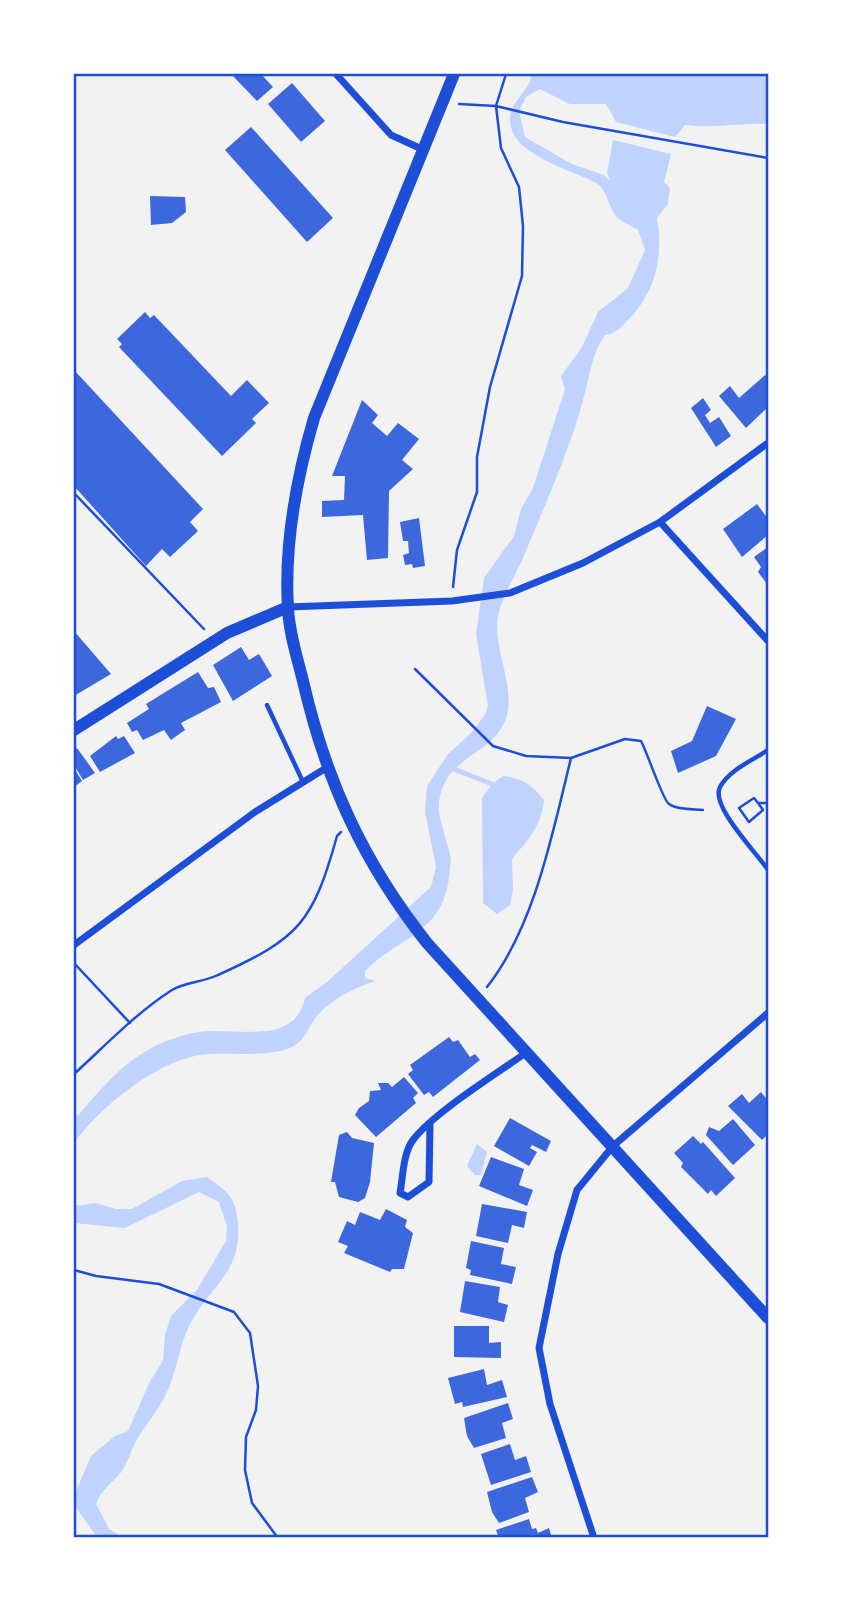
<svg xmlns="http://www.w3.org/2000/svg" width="842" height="1611" viewBox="0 0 842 1611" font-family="Raleway,sans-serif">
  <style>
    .water { fill: #bfd3fe }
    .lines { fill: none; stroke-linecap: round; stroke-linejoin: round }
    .stream { stroke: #bfd3fe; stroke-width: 5 }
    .building { fill: #3d67dc }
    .path { stroke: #1d4ed8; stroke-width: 2.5 }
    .service { stroke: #1d4ed8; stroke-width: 4.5 }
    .minor { stroke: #1d4ed8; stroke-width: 7 }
    .secondary { stroke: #1d4ed8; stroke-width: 12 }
    .neatline { fill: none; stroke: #1d4ed8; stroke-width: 2.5 }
  </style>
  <rect width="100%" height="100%" fill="#f2f2f2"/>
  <path class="water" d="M 532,74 L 768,74 L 768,124 C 740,122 714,129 685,125 L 675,137 L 616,122 L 606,104 L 570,104 L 540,89 L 526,97 L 519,111 L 525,137 L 572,164 L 604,175 L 610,181 L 607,173 L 613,140 L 671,154 L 664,182 L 670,188 L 668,204 L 657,218 C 664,257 655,293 628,320 C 620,328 616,334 605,335 C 591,355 589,380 582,404 C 567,457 544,507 523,558 C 515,576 502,597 498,616 C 492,650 518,689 505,721 C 492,752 454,756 442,789 C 434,812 444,829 449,850 C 452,859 450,868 449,877 C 443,933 399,937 365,971 L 365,978 L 376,981 C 353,988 333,998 317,1016 C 307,1028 306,1041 290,1048 C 267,1057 234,1053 209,1054 C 162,1056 101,1106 74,1143 L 74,1120 C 95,1096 119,1066 148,1050 C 161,1042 184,1034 199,1032 C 235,1027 295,1047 305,998 L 327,982 L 431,887 L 436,867 L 425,812 L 427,786 L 448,754 L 472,732 L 486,713 L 488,706 L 476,634 L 484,578 L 514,536 L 521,509 L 533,488 L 565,389 L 561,376 L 582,347 L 598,312 L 628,288 L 645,250 L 638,230 C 632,226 624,223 619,219 C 608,210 608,189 596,183 C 571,169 512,156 510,121 C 509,101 529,93 532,74 Z
    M 503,776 C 523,778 532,785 544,800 C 541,826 528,840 512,859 L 513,889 L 510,905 L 497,914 L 483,903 L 482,798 L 492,784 Z
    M 477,1144 L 487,1152 L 481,1175 L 475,1175 L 467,1166 Z
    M 207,1177 C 227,1191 236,1197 238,1223 C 242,1274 209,1286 189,1326 C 178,1349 177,1373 165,1396 C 157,1412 145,1426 136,1441 C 131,1451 128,1462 122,1471 C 113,1483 102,1488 96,1504 L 109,1529 L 122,1537 L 97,1537 L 77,1509 L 74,1496 L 91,1456 L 115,1436 L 128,1431 L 150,1381 L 163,1361 L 165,1335 L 171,1316 L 197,1290 L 226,1241 L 227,1226 L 219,1202 L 199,1192 L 125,1228 L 74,1223 L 74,1206 L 96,1203 L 116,1209 L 132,1209 L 182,1181 Z"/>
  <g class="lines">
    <path class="stream" d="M 454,769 L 492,784"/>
  </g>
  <path class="building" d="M 231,74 L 261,74 L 273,87 L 257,101 Z
    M 292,83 L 325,121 L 301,142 L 268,104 Z
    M 251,127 L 333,218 L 307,242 L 225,150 Z
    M 150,196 L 185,197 L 186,212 L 172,223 L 151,225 Z
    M 145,312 L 150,318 L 154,315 L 231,396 L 247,380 L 269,403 L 252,419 L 256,423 L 222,456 L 119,347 L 122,344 L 117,339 Z
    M 74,370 L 203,509 L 190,522 L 198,531 L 170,557 L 162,549 L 146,566 L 74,486 Z
    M 765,375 L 768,379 L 768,407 L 746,428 L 719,396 L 730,386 L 739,398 Z
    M 703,398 L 711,410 L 705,415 L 710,423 L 719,417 L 731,436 L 716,447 L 691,408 Z
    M 362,400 L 378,415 L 372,423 L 387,436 L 398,423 L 419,439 L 402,460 L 413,469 L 389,491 L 388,558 L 367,560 L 363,515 L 322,517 L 322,501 L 344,500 L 345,476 L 332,476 Z
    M 757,504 L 768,519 L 768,535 L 742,557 L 723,529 Z
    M 419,518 L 425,566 L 413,568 L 412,564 L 405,565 L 403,555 L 409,553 L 408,541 L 403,541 L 400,522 Z
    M 768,547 L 768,584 L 767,584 L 758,572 L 761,567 L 754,557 Z
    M 74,631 L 111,674 L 74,696 Z
    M 241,647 L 249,660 L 259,654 L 272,676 L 233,701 L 213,665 Z
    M 198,672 L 208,688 L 214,687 L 221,702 L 181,723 L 185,730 L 171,740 L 164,730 L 143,740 L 137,730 L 132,732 L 127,723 L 149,709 L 146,704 Z
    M 707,706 L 736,719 L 716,756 L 678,773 L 671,751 L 692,741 Z
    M 116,736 L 118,739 L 124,736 L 135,753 L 100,772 L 90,756 Z
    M 77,748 L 95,773 L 83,780 L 74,765 L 74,750 Z
    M 74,768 L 82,781 L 74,787 Z
    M 449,1037 L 453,1042 L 458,1040 L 470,1057 L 475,1054 L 480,1060 L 433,1097 L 429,1092 L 424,1095 L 408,1074 L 413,1070 L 410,1065 Z
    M 404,1077 L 418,1093 L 413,1098 L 416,1103 L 376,1137 L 355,1115 L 359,1108 L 369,1101 L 370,1091 L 381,1090 L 378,1083 L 388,1083 L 392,1087 Z
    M 761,1092 L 768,1101 L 768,1134 L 762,1140 L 728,1106 L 742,1094 L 749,1103 Z
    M 510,1118 L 551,1141 L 546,1152 L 532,1145 L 530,1148 L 537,1152 L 529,1166 L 494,1146 Z
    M 733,1119 L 755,1145 L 733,1165 L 706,1135 L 709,1127 L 719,1131 Z
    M 347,1132 L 352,1138 L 374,1143 L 370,1182 L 365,1198 L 358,1202 L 339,1197 L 335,1182 L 331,1182 L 339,1135 Z
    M 693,1136 L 701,1144 L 703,1142 L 735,1178 L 716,1196 L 711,1190 L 708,1194 L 681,1167 L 683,1163 L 674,1153 Z
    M 491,1157 L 524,1169 L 519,1185 L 533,1190 L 527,1206 L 479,1186 Z
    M 482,1204 L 527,1212 L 524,1228 L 512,1225 L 508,1243 L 476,1236 Z
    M 386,1209 L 407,1220 L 405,1227 L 413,1233 L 404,1269 L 392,1269 L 390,1272 L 344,1253 L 348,1246 L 338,1242 L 347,1221 L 355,1225 L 360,1212 L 380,1220 Z
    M 471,1241 L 504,1248 L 501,1264 L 516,1267 L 512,1284 L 470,1275 L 471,1270 L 466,1268 Z
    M 465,1281 L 500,1287 L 498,1302 L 508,1305 L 504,1322 L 460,1312 Z
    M 454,1326 L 489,1326 L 489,1343 L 501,1342 L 501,1358 L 454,1357 Z
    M 484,1369 L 487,1385 L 502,1380 L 507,1397 L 463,1407 L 462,1402 L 455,1404 L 448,1378 Z
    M 508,1403 L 513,1419 L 502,1423 L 506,1438 L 474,1448 L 467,1436 L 464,1418 Z
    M 510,1444 L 515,1460 L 526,1456 L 531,1472 L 491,1485 L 481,1454 Z
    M 532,1477 L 538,1492 L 525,1498 L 529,1512 L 499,1523 L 492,1512 L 487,1492 Z
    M 529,1519 L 532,1529 L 536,1528 L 538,1533 L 549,1528 L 552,1538 L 499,1538 L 496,1530 Z"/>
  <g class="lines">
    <path class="path" d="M 459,104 L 496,106 L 563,122 L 768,158
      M 74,493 L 204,629
      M 453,587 L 457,550 L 477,492 L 477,457 L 490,387 L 522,276 L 523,226 L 519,187 L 501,148 L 496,106 L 506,74
      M 415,669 L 493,746 L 526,756 L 571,758 C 553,831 535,926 487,987
      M 571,758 L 625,739 L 641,741 C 648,754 663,801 669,804 C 677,810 693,809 703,810
      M 758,803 L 763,810 L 749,822 L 739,808 L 754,798 L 758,803 L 768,803
      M 74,963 L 130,1023
      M 74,1074 C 105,1046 136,1013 172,990 C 185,982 204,982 218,975 C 300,938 313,922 337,836 L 341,832
      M 74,1270 L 96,1276 L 159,1284 L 234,1312 L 250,1333 L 258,1386 L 256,1410 L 246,1437 L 245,1470 L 252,1503 L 278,1538"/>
    <path class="service" d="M 267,705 L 303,782
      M 768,750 C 753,760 729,770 720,787 C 710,806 757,853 768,870"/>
    <path class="minor" d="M 336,74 L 391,135 L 424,150
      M 660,522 L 768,641
      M 288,607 L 452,601 L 510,593 L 583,563 L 660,522 L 768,443
      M 74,945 L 255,812 L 326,768
      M 430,1125 L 429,1182 L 408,1197 L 400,1193 C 403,1177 403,1153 413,1140 C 433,1113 498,1073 527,1052
      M 594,1538 L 550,1404 L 539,1348 L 558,1254 L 577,1190 L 613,1146 L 768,1013"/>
    <path class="secondary" d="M 454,74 L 314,418 C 296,480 284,543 288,608 C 289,632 297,657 303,681 C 326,781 363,862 427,943 L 768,1318
      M 74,730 L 227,633 L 288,607"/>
  </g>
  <rect width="842" height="1611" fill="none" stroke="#ffffff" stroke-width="150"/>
  <rect x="75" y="75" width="692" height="1461" class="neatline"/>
</svg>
